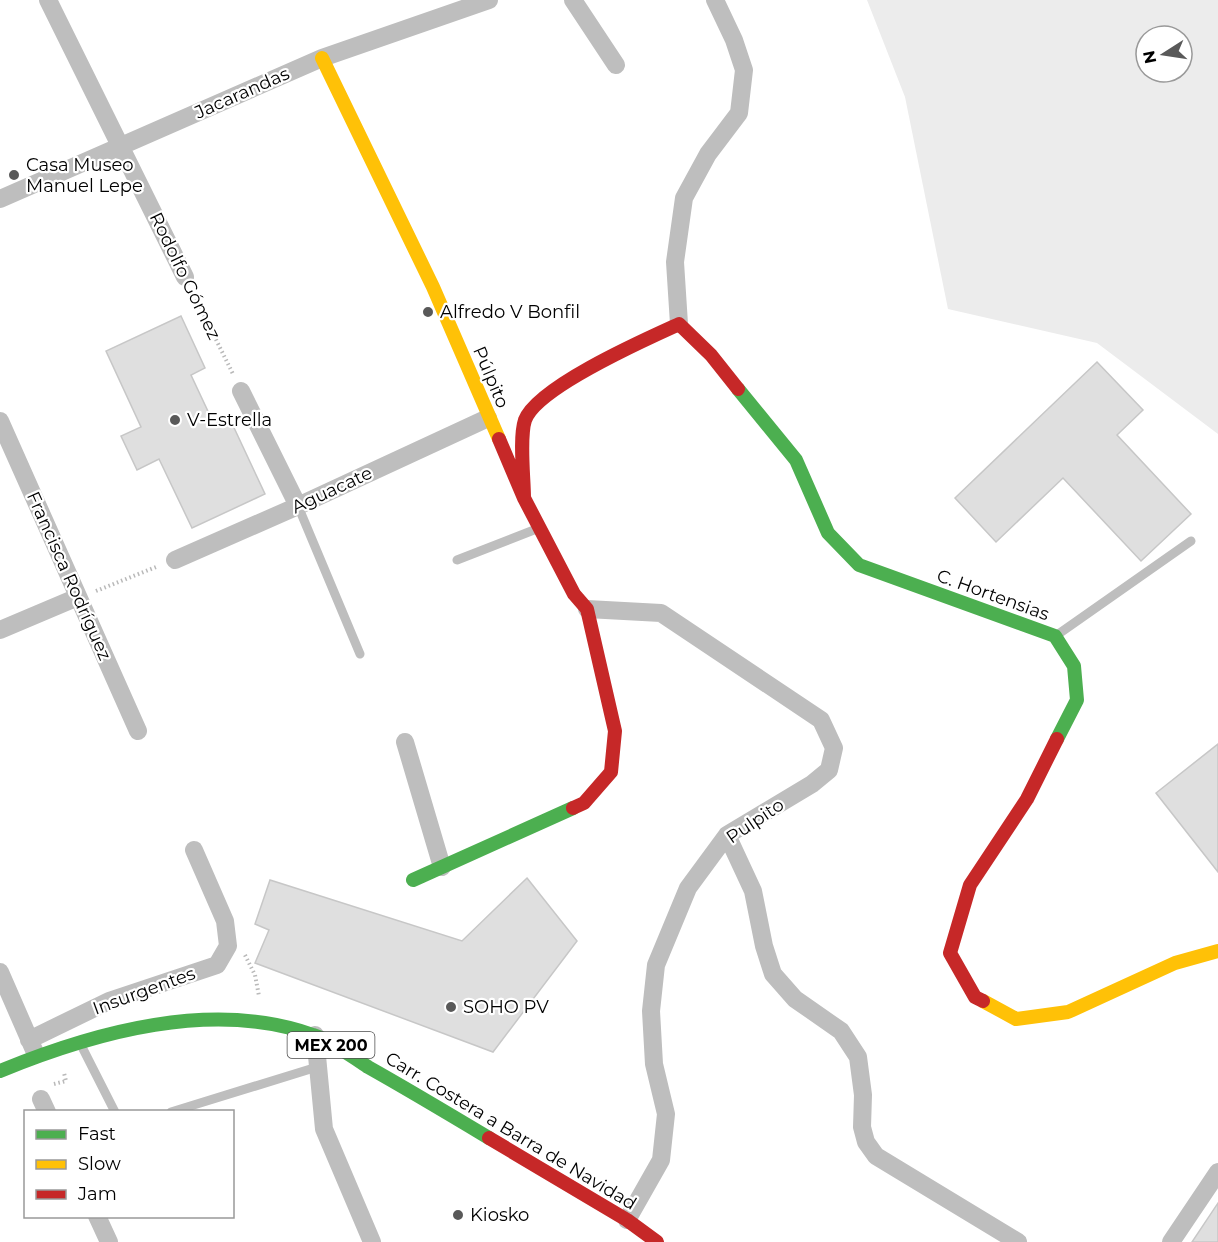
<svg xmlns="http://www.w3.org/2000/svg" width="1218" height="1242" viewBox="0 0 1218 1242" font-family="Montserrat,sans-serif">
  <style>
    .green { fill: #ececec; fill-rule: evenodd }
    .building { fill: #dfdfdf; stroke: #c7c7c7; stroke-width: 1.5 }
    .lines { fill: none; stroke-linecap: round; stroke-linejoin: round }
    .path { stroke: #b9b9b9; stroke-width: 4; stroke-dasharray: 1.5 3; stroke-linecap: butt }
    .lane { stroke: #bebebe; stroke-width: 9 }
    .street { stroke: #bebebe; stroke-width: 18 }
    .fast { stroke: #4caf50; stroke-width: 14 }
    .slow { stroke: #ffc107; stroke-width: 14 }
    .jam { stroke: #c62828; stroke-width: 14 }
    .poi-dot { fill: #595959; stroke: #fff; stroke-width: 2 }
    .labels { text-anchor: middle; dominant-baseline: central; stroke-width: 4.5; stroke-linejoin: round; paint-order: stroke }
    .shield { fill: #fff; stroke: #4c4c4c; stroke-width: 1.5 }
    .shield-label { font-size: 16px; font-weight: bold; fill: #000 }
    .street-label { font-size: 18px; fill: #000; stroke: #fff }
    .poi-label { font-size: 18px; fill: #000; stroke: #fff; text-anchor: start }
  </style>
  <rect width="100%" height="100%" fill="#fff"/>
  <path class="green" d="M 867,0 L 1218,0 L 1218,434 L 1097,343 L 948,309 L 905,97 ZM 1146,36 L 1182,36 L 1182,72 L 1146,72 Z"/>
  <path class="building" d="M 181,316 L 205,368 L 191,375 L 214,424 L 229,417 L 265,494 L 192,528 L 159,459 L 137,470 L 121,436 L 141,427 L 106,351 Z
    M 1097,362 L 1143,410 L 1117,435 L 1191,514 L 1141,561 L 1063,478 L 996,542 L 955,498 Z
    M 1218,744 L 1218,872 L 1156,793 Z
    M 527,878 L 577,941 L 493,1052 L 255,963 L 269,930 L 255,924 L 270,880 L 462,941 Z
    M 1218,1203 L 1218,1242 L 1192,1242 Z"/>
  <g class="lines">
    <path class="path" d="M 194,295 L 233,374
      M 96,591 L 156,567
      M 245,955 L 255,975 L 259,996
      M 54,1084 L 66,1081 L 64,1073"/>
    <path class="lane" d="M 298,506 L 360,654
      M 457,560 L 539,528
      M 1057,635 L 1191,541
      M 81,1045 L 115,1112
      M 171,1112 L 317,1067"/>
    <path class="street" d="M 48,0 L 185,277
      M 573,0 L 616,65
      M 0,199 L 322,58 L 489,0
      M 679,324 L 675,262 L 684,198 L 708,154 L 739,113 L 744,70 L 734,40 L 715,0
      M 241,391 L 298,506
      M 0,421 L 138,731
      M 175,560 L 298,506 L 488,418
      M 587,609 L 661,613 L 821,720 L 834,748 L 829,770 L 812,784 L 727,835 L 688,888 L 656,965 L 651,1011 L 654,1064 L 666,1114 L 661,1160 L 627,1220
      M 0,630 L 78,597
      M 405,742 L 442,867
      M 727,835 L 753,891 L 764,946 L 773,974 L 795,999 L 841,1031 L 858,1057 L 863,1095 L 862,1127 L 866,1142 L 876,1156 L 1018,1242
      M 0,972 L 34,1050
      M 315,1035 L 324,1129 L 372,1242
      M 29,1040 L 109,1001 L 217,965 L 228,946 L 225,921 L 194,850
      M 41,1099 L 47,1112
      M 97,1216 L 109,1242
      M 1171,1242 L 1218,1172"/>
    <path class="fast" d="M 738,389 L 796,460 L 828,533 L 859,565 L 1055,636 L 1074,666 L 1077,700 L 1057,739
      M 413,880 L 573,808
      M 0,1071 C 95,1032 213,999 313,1035 C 332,1041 351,1056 368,1067 C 409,1090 449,1114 489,1138"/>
    <path class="slow" d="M 322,58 L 433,287 L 499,439
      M 983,1001 L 1016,1019 L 1068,1012 L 1175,963 L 1218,951"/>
    <path class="jam" d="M 499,439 L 524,498 L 574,594 L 587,609 L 615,731 L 611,772 L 584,803 L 573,808
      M 524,498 C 524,478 519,438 525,420 C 537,387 646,339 679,324 L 711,355 L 738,389
      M 983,1001 L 975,997 L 950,953 L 970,885 L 1027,799 L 1057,739
      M 489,1138 L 627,1220 L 657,1242"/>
  </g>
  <g class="poi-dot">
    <circle cx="14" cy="175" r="6"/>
    <circle cx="428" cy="312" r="6"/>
    <circle cx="175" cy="420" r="6"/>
    <circle cx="451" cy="1007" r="6"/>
    <circle cx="458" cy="1215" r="6"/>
  </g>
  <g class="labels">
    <rect class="shield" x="287.5" y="1032" width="87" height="26" rx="4.5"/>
    <g class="shield-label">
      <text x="331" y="1045">MEX 200</text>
    </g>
    <g class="street-label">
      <text transform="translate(242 93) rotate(-24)">Jacarandas</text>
      <text transform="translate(185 276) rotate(64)">Rodolfo Gómez</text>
      <text transform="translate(491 377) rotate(67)">Púlpito</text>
      <text transform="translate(332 490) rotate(-25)">Aguacate</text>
      <text transform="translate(69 576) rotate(66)">Francisca Rodríguez</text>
      <text transform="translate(993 595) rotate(20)">C. Hortensias</text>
      <text transform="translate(755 821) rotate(-34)">Pulpito</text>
      <text transform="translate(144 991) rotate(-20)">Insurgentes</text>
      <text transform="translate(511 1131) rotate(31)">Carr. Costera a Barra de Navidad</text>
    </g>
    <g class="poi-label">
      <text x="26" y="165">Casa Museo<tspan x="26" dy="21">Manuel Lepe</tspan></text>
      <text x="440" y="312">Alfredo V Bonfil</text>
      <text x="187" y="420">V-Estrella</text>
      <text x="463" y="1007">SOHO PV</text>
      <text x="470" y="1215">Kiosko</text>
    </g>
  </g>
  <rect x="24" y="1110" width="210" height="108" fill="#ffffff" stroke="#999999" stroke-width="1.5"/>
  <rect x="36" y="1130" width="30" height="9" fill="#4caf50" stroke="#999999" stroke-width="1.5"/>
  <text x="78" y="1140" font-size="18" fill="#000000">Fast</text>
  <rect x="36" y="1160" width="30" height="9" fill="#ffc107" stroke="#999999" stroke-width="1.5"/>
  <text x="78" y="1170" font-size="18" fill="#000000">Slow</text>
  <rect x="36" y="1190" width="30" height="9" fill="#c62828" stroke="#999999" stroke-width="1.5"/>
  <text x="78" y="1200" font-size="18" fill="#000000">Jam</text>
  <g transform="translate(1164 54) rotate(258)"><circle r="28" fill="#ffffff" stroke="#999999" stroke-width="1.5"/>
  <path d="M0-4.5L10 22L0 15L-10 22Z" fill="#595959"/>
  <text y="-9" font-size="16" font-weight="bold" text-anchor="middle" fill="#000000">N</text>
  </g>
</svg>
